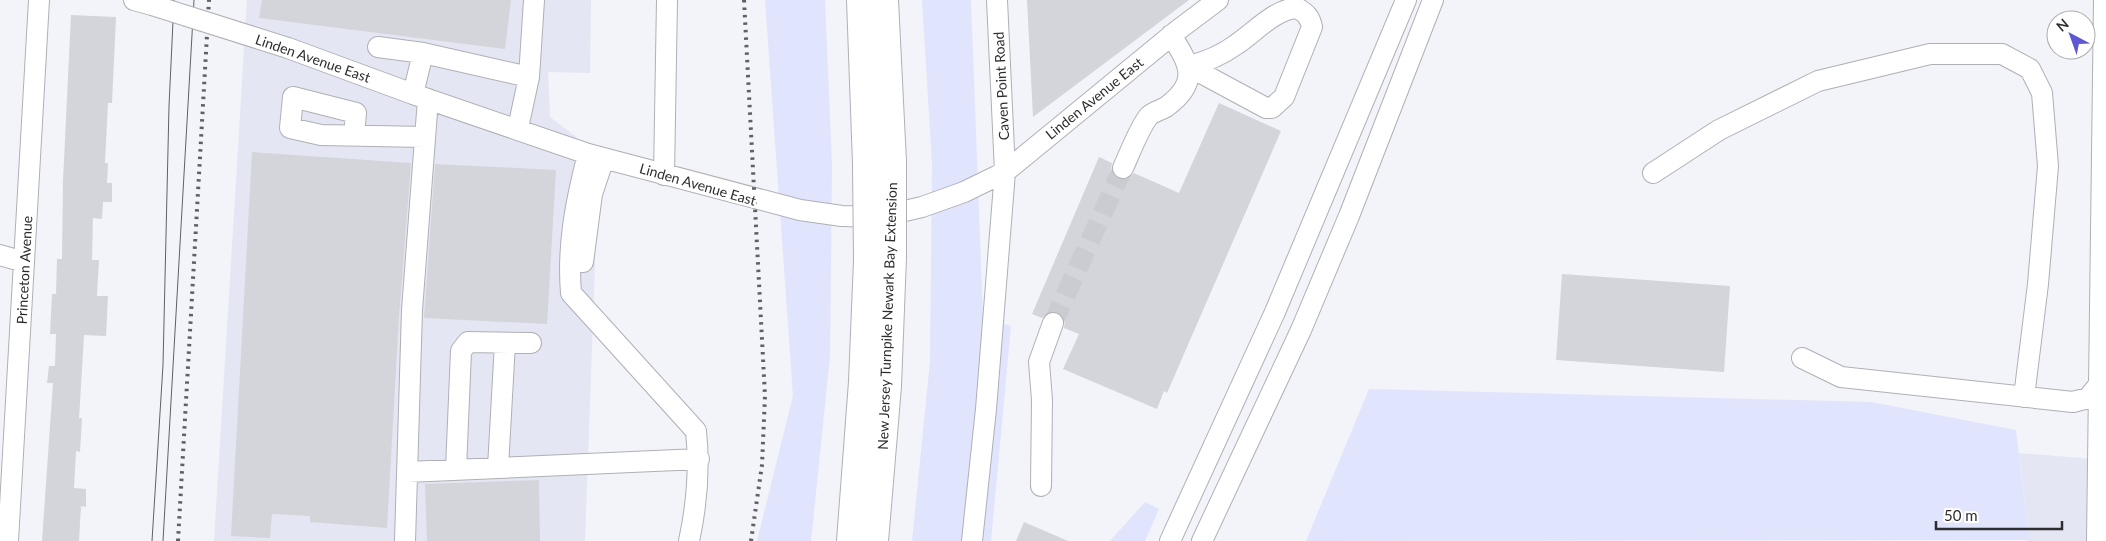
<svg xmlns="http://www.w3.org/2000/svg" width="2106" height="541" viewBox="0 0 2106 541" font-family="Lato,sans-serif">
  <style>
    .built { fill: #e4e6f3 }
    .green { fill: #e1e4fd }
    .building { fill: #d4d4db }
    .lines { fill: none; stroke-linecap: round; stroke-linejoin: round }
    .minor-tunnel { stroke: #cbcbd2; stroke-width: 20; stroke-dasharray: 20 10; stroke-linecap: butt }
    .minor-casing { stroke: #afb0b6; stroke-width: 22 }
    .highway-casing { stroke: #afb0b6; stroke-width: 30 }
    .minor { stroke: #fff; stroke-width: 20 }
    .highway { stroke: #fff; stroke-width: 28 }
    .tram { stroke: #606064; stroke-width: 1 }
    .rail { stroke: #606064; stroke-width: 4; stroke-dasharray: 2.5 5; stroke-linecap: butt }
    .minor-bridge-casing { stroke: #afb0b6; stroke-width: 22; stroke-linecap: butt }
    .highway-bridge-casing { stroke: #afb0b6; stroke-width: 30; stroke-linecap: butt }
    .minor-bridge { stroke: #fff; stroke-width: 20 }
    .highway-bridge { stroke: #fff; stroke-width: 28 }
    .labels { text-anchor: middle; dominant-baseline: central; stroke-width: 5; stroke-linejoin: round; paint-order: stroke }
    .street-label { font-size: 14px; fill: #2d2d30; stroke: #fff }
  </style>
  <rect width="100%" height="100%" fill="#f3f3fa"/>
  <path class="built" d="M 247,0 L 591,0 L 590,73 L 548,72 L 550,117 L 599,154 L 585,541 L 214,541 Z
    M 2019,453 L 2106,460 L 2106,541 L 2026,541 L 2029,540 Z"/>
  <path class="green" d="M 765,0 L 825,0 L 832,166 L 830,356 L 811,541 L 757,541 L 793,396 Z
    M 922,0 L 971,0 L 983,318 L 1011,326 L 991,541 L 912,541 L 930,361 L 932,164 Z
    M 1369,389 L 1871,402 L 2016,430 L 2029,540 L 1306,541 Z
    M 1145,502 L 1159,509 L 1145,541 L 1110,541 Z"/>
  <path class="building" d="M 262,0 L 511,0 L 505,49 L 259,18 Z
    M 1027,0 L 1189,0 L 1033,117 Z
    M 71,15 L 116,17 L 112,103 L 108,103 L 105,163 L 108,163 L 107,183 L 112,183 L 112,202 L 103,202 L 102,219 L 93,218 L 92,260 L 99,260 L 97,296 L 108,296 L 106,336 L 84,335 L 80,403 L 79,418 L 82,418 L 80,452 L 76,451 L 74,488 L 86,489 L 86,507 L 81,506 L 79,541 L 42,541 L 53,383 L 47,383 L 49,366 L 55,366 L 56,334 L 50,334 L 52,294 L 56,294 L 57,259 L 62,259 L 63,181 Z
    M 1219,103 L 1281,131 L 1167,393 L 1164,391 L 1157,409 L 1063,369 L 1079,334 L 1064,328 L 1065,320 L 1057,312 L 1050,311 L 1042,318 L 1032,314 L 1099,157 L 1112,163 L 1111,170 L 1118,179 L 1125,180 L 1134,173 L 1179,193 Z
    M 252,152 L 411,163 L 399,317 L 387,528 L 310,522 L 310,516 L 272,514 L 270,538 L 231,536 Z
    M 435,164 L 556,170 L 547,324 L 424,318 Z
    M 1562,274 L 1730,286 L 1724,372 L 1556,360 Z
    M 539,480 L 540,541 L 427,541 L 425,484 Z
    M 1024,522 L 1068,541 L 1016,541 Z"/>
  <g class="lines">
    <path class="minor-tunnel" d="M 1053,323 L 1123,168"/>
    <g class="minor-casing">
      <path id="minor" d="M 134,0 L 152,5
        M 1297,8 C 1306,13 1310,17 1312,27 L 1284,97 L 1272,108 L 1266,108 L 1188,66 C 1206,62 1222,55 1237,44 C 1255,32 1275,9 1297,8 Z
        M 378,47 L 423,53 L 529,77
        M 288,48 L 413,94 L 588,154 L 800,210 L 842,216 L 879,217 L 922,207 L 964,192 L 1005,172 L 1178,30 L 1218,0
        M 413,94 L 423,53
        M 518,128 L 529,77 L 534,0
        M 354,135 L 356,113 L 293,97 L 290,128 L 321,135 L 425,137
        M 588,154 C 576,200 567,245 571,293 L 696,431 C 700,469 697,504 689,541
        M 1123,168 C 1129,155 1140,126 1149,116 C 1153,112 1161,110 1166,107 C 1200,82 1190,65 1171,35
        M 1653,173 L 1719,130 L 1818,81 L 1930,54 L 2002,54 L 2030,69 L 2042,93 L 2048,166 L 2038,284 L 2024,397
        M 664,175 L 667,0
        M 0,255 L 24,262
        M 583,262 L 592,194 L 604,158
        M 1802,358 L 1841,377 L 2073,402 L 2088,398 L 2101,382
        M 498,467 L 505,343
        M 456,469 L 461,351 L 468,342 L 531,343
        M 407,472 L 699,459
        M 1041,486 L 1042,400 L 1039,362 L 1053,323
        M 8,541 L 39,0
        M 405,541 L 412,310 L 428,99
        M 972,541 L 986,409 L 1005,172 L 997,0
        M 1170,541 L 1275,312 L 1406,0
        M 1202,541 L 1301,330 L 1349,216 L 1433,0
        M 2097,541 L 2104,0"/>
    </g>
    <g class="highway-casing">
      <path id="highway" d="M 861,0 L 867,164
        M 884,0 L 892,162
        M 851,541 L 863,382 L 868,260
        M 874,541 L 887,386 L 892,257"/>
    </g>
    <use href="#minor" class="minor"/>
    <use href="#highway" class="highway"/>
    <path class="tram" d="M 152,541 L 163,365 L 169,106 L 174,0
      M 163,541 L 194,0"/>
    <path class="rail" d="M 744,0 L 765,396 L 762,465 L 751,541
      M 178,541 L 209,0"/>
    <g class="minor-bridge-casing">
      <path id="minor-bridge" d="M 152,5 L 288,48"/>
    </g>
    <g class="highway-bridge-casing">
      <path id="highway-bridge" d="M 892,162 L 892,257
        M 867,164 L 868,260"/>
    </g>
    <use href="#minor-bridge" class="minor-bridge"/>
    <use href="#highway-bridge" class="highway-bridge"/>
  </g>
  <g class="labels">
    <g class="street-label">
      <text transform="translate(313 58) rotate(19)">Linden Avenue East</text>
      <text transform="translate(1001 86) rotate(-93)">Caven Point Road</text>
      <text transform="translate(1094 98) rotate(-39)">Linden Avenue East</text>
      <text transform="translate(698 184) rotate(16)">Linden Avenue East</text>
      <text transform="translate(24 270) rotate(-87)">Princeton Avenue</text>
      <text transform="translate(887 316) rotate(-88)">New Jersey Turnpike Newark Bay Extension</text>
    </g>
  </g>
  <g transform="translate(2071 35) rotate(319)"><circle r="24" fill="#ffffff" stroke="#ababac"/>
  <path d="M0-4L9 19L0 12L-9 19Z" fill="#5d58d1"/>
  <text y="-8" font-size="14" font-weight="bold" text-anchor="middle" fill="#2d2d30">N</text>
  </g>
  <path d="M1936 521v8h126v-8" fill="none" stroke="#2d2d30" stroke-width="2.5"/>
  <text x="1944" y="521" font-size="15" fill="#2d2d30" stroke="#ffffff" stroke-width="4" paint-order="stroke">50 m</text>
</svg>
